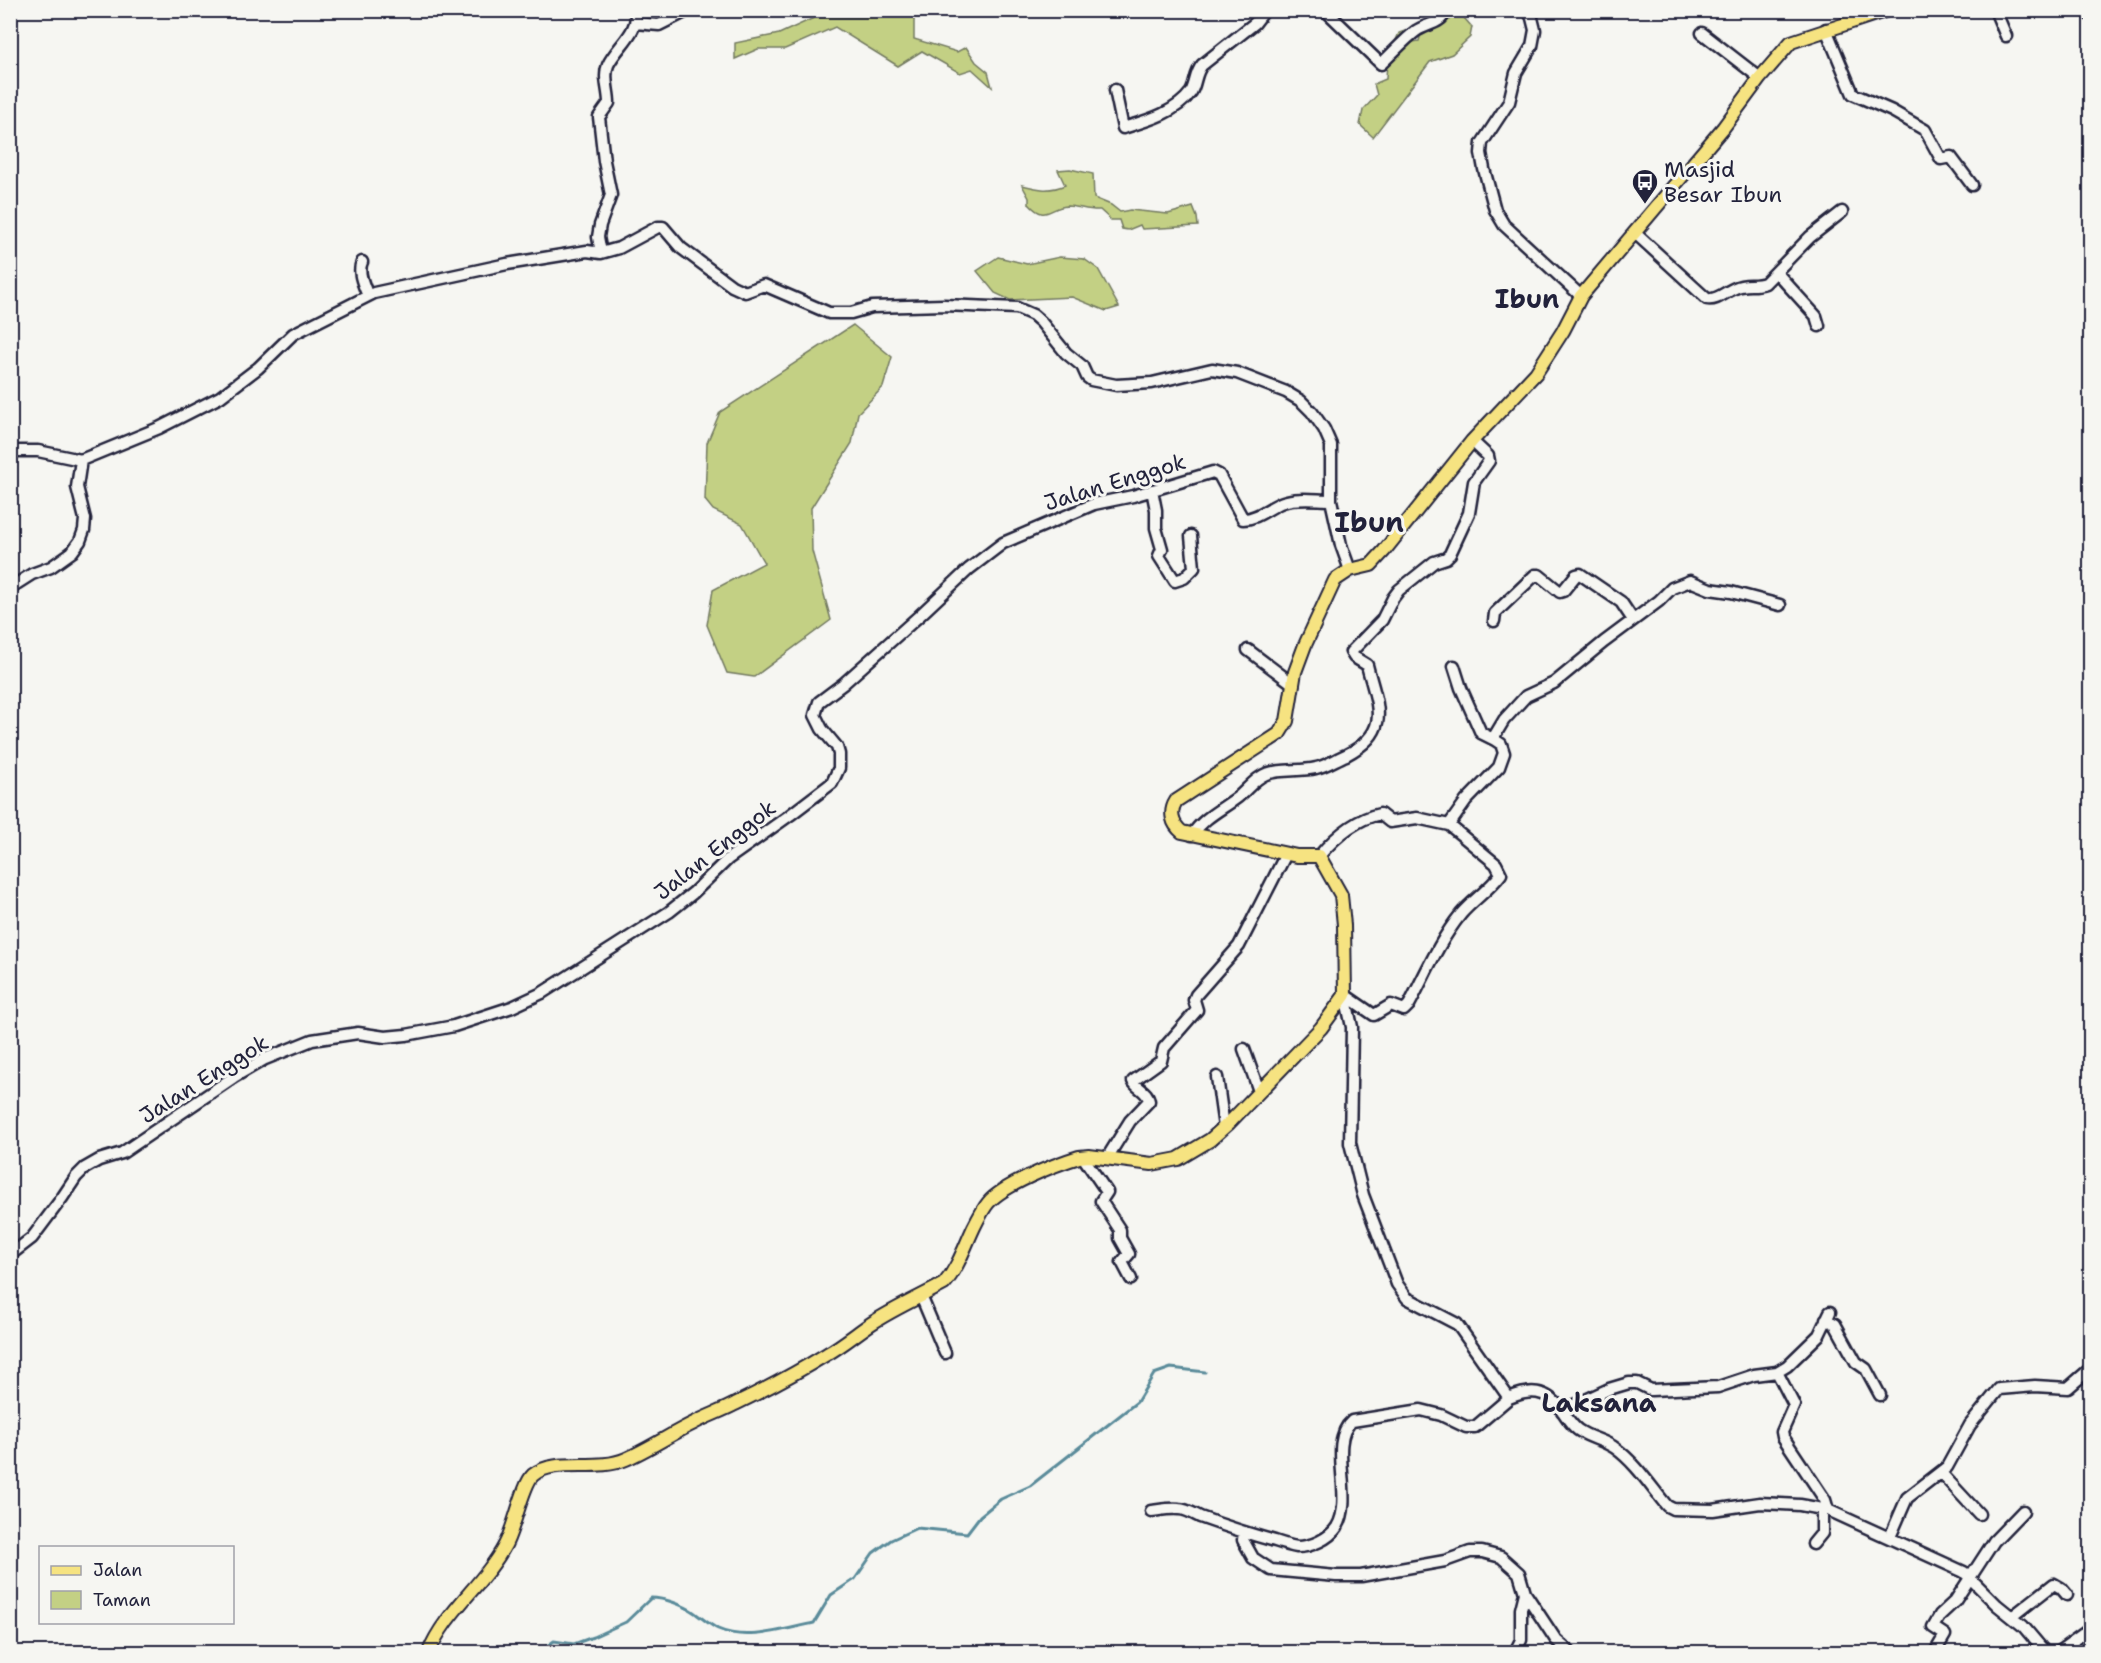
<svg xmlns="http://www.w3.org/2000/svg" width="2101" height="1663" viewBox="0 0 2101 1663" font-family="'Shantell Sans',sans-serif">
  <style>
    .green { fill: #c3d084; stroke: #727960; stroke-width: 1.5 }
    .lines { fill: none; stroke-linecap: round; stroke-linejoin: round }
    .stream { stroke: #5a8b9a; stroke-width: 3 }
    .minor-casing { stroke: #22223b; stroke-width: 15 }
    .major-casing { stroke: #22223b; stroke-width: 16 }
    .minor { stroke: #f6f6f2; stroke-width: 10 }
    .major { stroke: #f6e381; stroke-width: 12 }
    .labels { text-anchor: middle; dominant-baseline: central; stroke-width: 6; stroke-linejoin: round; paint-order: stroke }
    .poi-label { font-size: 22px; fill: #22223b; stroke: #f6f6f2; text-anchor: start }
    .street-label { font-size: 22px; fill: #22223b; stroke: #f6f6f2 }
    .quarter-label { font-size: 26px; font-weight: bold; fill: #22223b; stroke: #f6f6f2 }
    .district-label { font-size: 28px; font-weight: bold; fill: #22223b; stroke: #f6f6f2 }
  </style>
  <rect width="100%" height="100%" fill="#f6f6f2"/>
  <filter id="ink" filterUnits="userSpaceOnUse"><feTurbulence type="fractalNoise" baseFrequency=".0167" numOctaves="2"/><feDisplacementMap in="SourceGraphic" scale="12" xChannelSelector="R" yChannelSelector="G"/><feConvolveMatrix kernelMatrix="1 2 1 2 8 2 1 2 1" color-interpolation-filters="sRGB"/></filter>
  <g filter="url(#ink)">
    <path class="green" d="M 829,11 L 921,11 L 914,18 L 914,39 L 957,52 L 966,47 L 976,62 L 988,72 L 992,87 L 972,69 L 960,73 L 922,51 L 898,66 L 835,27 L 785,49 L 758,49 L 735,59 L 735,43 L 779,34 Z
      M 1450,11 L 1458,11 L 1472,27 L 1470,37 L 1452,54 L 1430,62 L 1373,137 L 1360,125 L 1363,110 L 1377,95 L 1374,84 L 1386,79 L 1387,60 L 1399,33 L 1405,31 L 1412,42 L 1419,41 L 1423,26 Z
      M 1070,169 L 1093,174 L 1094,198 L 1111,205 L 1120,212 L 1130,210 L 1168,214 L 1193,207 L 1197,217 L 1198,226 L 1142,229 L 1140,225 L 1128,230 L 1122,229 L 1119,220 L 1111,220 L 1100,210 C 1088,211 1078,206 1067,206 C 1049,207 1046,223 1029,204 L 1029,198 L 1022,185 C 1038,189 1049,192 1065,185 L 1058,170 Z
      M 998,257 L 1027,264 L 1060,257 L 1084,259 L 1098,269 L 1119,307 L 1106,311 L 1072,297 L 1010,300 L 995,293 L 977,271 Z
      M 853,325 L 892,357 L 883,387 L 858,413 L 852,443 L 811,508 L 812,551 L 831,620 L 754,677 L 727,673 L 707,625 L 713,590 L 764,563 L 742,524 L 713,510 L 705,500 L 707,443 L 720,412 Z"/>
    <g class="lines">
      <path class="stream" d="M 539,1652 L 554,1641 L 574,1644 L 593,1637 L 626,1622 L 651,1598 C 664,1598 684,1605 695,1613 C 702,1618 710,1625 718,1629 C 747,1642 784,1629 814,1623 L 831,1595 L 855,1579 L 873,1553 L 891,1540 L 917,1528 L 967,1533 L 980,1516 L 1001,1499 L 1030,1486 L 1137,1402 L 1154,1374 L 1171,1368 L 1205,1372"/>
      <g class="minor-casing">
        <path id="minor" d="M 1325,10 L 1381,64 C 1393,53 1404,40 1416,31 C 1428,23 1440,25 1447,10
          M 1528,10 L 1532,18 L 1535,30 L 1532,46 L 1516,73 L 1509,102 L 1482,143 L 1481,153 L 1484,169 L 1495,210 L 1504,225 L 1581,296
          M 1995,10 L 2006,36
          M 2087,10 L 2090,15
          M 635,23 L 659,25 L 689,10
          M 1826,29 L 1853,94 L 1892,111 L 1925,130 L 1941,159 L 1951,157 L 1972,185
          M 1702,33 L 1760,78
          M 1115,90 L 1123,128 C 1146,121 1176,113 1191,92 C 1196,84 1195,73 1202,65 L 1255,23 L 1265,10
          M 1635,233 L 1707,299 C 1717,301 1725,292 1735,288 C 1745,283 1755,287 1765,283 L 1810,237 L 1842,212
          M 601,253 L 598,237 L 600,225 L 611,195 L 604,161 L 599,117 L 609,103 C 609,90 603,77 608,65 C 616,47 641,31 635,10
          M 362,262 C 357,272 364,286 368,296
          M 1776,272 L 1816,316 L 1819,326
          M 10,451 L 38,451 L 81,460 L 159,428 L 220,397 L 258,368 L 293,334 L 374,293 L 507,264 L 587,251 L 601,253 L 619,248 L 658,227 L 663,227 L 681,248 L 732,286 L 745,292 L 764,285 L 829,313 L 851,313 L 872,307 L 944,305 L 1017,308 L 1033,315 L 1041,322 L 1066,353 L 1082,366 L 1087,377 L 1091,380 L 1116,385 L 1152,383 L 1212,369 L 1237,373 L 1286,392 L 1301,401 L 1312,412 L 1324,429 L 1331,445 L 1331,500 L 1341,545 L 1350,570
          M 1152,490 L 1156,510 L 1156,528 L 1162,549 L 1159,556 L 1175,581 L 1184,578 L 1194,568 L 1191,536
          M 10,588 L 32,574 L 51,567 L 72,552 L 80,541 L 84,530 L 85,519 L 77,487 L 81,460
          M 1494,621 L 1495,613 L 1535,575 L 1539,575 L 1560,592 L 1563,591 L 1576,575 L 1580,574 L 1621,602 L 1633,620
          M 1248,650 L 1293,684
          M 1454,666 L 1461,688 L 1481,733 L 1495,740
          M 1192,835 C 1204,817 1221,810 1238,797 C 1247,790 1255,778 1266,774 C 1282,768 1300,772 1316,768 C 1326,766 1336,759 1346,755 C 1393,731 1377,705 1367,665 L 1354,657 L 1351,652 L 1382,620 L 1393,598 L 1399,590 L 1434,562 L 1446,558 L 1450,554 L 1469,513 L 1474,482 L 1489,461 L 1488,456 L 1472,441
          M 1319,856 C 1335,837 1355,819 1380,814 L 1390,822 L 1417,818 L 1449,825 L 1466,801 L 1499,767 L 1504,753 L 1501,744 L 1495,740 L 1495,735 L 1504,720 L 1526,696 L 1554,683 L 1604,642 L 1659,601 L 1672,588 L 1690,581 L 1710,589 L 1731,592 L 1780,605
          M 1345,995 L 1352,1027 L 1350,1143 L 1363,1195 L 1397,1284 L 1407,1298 L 1457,1324 L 1509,1398 C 1530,1389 1546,1389 1561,1409 C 1567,1417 1570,1424 1578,1430 C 1589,1438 1604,1440 1615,1448 C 1636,1463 1651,1487 1667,1506 L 1673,1509 L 1713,1510 L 1760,1503 L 1800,1505 L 1828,1510 L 1964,1572 L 1997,1605 L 2023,1626 L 2045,1652
          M 1345,995 L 1374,1015 L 1391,1005 L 1404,1010 L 1409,1005 C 1425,975 1439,941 1461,914 C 1473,900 1489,890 1501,874 L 1496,864 L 1449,825
          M 1244,1049 L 1259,1091
          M 1217,1077 L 1224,1127
          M 1083,1157 L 1107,1192 L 1101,1201 L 1120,1230 L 1120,1238 L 1129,1254 L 1122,1262 L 1131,1279
          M 1107,1158 L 1130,1121 L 1149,1101 C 1148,1091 1137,1089 1133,1081 L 1161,1061 L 1164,1048 L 1197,1010 L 1194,1000 L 1196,995 L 1239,946 L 1286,854
          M 10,1255 L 32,1238 L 62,1198 L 76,1177 L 85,1168 L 99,1160 L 122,1153 L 234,1077 L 265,1059 L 312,1040 L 358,1033 L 385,1037 L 406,1035 L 454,1026 L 512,1007 L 542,993 L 669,912 L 693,893 L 728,859 L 790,815 L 832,783 L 839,768 L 839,754 L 837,747 L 822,729 L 815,715 L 819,702 L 843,684 L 919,616 L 969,569 L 1003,543 L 1094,504 L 1133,496 L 1213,472 L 1219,475 L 1243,519 C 1258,519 1269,507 1283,502 C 1297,497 1316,500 1331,500
          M 921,1296 L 945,1353
          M 1826,1319 L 1835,1324 L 1856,1362 L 1866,1369 L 1880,1395
          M 1777,1372 L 1794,1405 L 1782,1432 L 1783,1437 L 1825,1500 L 1828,1510
          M 1562,1411 L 1609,1389 L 1629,1383 L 1637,1383 L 1651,1390 L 1718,1387 L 1754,1375 L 1777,1372 L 1787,1366 L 1819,1335 L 1830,1312
          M 1941,1473 L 1979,1514
          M 1151,1511 C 1160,1510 1170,1508 1179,1509 C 1186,1509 1194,1514 1200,1517 C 1225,1526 1249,1534 1275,1541 C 1281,1543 1290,1546 1297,1547 C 1311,1547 1329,1539 1337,1527 C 1355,1498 1327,1442 1352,1421 L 1421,1410 L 1441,1415 L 1466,1427 L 1475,1427 L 1509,1398
          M 1244,1532 L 1243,1540 L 1253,1558 L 1271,1570 L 1336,1576 L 1361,1576 L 1445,1561 L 1470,1552 L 1482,1552 L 1501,1557 L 1519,1573 L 1525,1593 L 1521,1609 L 1521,1640 L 1515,1652
          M 1890,1537 L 1907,1498 L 1947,1467 L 1970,1425 L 1999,1389 L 2035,1386 L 2068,1388 L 2090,1369
          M 1813,1544 L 1822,1533 L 1822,1510
          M 1525,1593 L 1556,1640 L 1570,1652
          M 2012,1617 L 2054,1584 L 2061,1588 L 2067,1595
          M 1935,1652 L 1945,1635 L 1933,1627 L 1940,1615 L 1955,1601 L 1994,1541 L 2023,1511
          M 2058,1652 L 2090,1629"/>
      </g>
      <g class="major-casing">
        <path id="major" d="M 429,1652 C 444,1613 485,1583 505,1545 C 514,1529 523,1484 533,1475 C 555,1457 597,1472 626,1459 C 649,1449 671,1434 694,1423 C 707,1416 722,1411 735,1404 C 766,1389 798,1372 827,1354 C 843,1345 857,1333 872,1323 C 895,1308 920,1297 944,1284 C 958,1268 965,1246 974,1227 C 978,1219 983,1209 988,1203 C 1003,1185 1056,1164 1079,1157 L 1089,1156 L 1152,1164 L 1178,1159 L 1210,1140 L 1229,1123 L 1321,1028 L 1345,995 L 1344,925 L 1341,895 L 1319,856 L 1297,856 L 1182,832 C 1172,824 1169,812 1176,801 L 1279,734 L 1287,721 L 1295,672 L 1305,645 L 1335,580 L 1350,570 L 1371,565 L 1384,551 L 1472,441 L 1536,373 L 1563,331 L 1581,296 L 1723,128 L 1760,78 L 1791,42 L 1888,10"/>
      </g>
      <use href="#minor" class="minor"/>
      <use href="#major" class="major"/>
    </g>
  </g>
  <defs>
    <g id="bus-pin" transform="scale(1.35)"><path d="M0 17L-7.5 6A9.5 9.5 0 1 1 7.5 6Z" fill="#22223b" stroke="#f6f6f2"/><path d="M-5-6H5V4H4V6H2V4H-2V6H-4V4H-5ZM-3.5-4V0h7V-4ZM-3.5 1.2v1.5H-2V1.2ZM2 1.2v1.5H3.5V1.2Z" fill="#fff"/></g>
  </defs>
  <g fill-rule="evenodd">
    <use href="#bus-pin" x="1645" y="182"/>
  </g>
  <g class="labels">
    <g class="poi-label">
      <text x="1664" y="169">Masjid<tspan x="1664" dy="25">Besar Ibun</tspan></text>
    </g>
    <g class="street-label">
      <text transform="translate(1115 482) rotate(-17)">Jalan Enggok</text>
      <text transform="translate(715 850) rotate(-38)">Jalan Enggok</text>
      <text transform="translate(204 1079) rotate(-32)">Jalan Enggok</text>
    </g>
    <g class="quarter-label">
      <text x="1527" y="298">Ibun</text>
      <text x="1599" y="1402">Laksana</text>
    </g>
    <g class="district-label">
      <text x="1369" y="522">Ibun</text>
    </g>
  </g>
  <rect width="2101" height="1663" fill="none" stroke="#f6f6f2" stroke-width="36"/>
  <rect x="18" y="18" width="2065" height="1627" fill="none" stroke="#22223b" stroke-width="2" filter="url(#ink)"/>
  <rect x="39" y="1546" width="195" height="78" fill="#f6f6f2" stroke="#a1a1a9" stroke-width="1.5"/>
  <rect x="51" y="1566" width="30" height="9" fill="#f6e381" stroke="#a1a1a9" stroke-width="1.5"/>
  <text x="93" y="1576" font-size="18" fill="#22223b">Jalan</text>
  <rect x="51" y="1591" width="30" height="18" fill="#c3d084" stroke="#a1a1a9" stroke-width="1.5"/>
  <text x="93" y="1606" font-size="18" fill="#22223b">Taman</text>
</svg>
